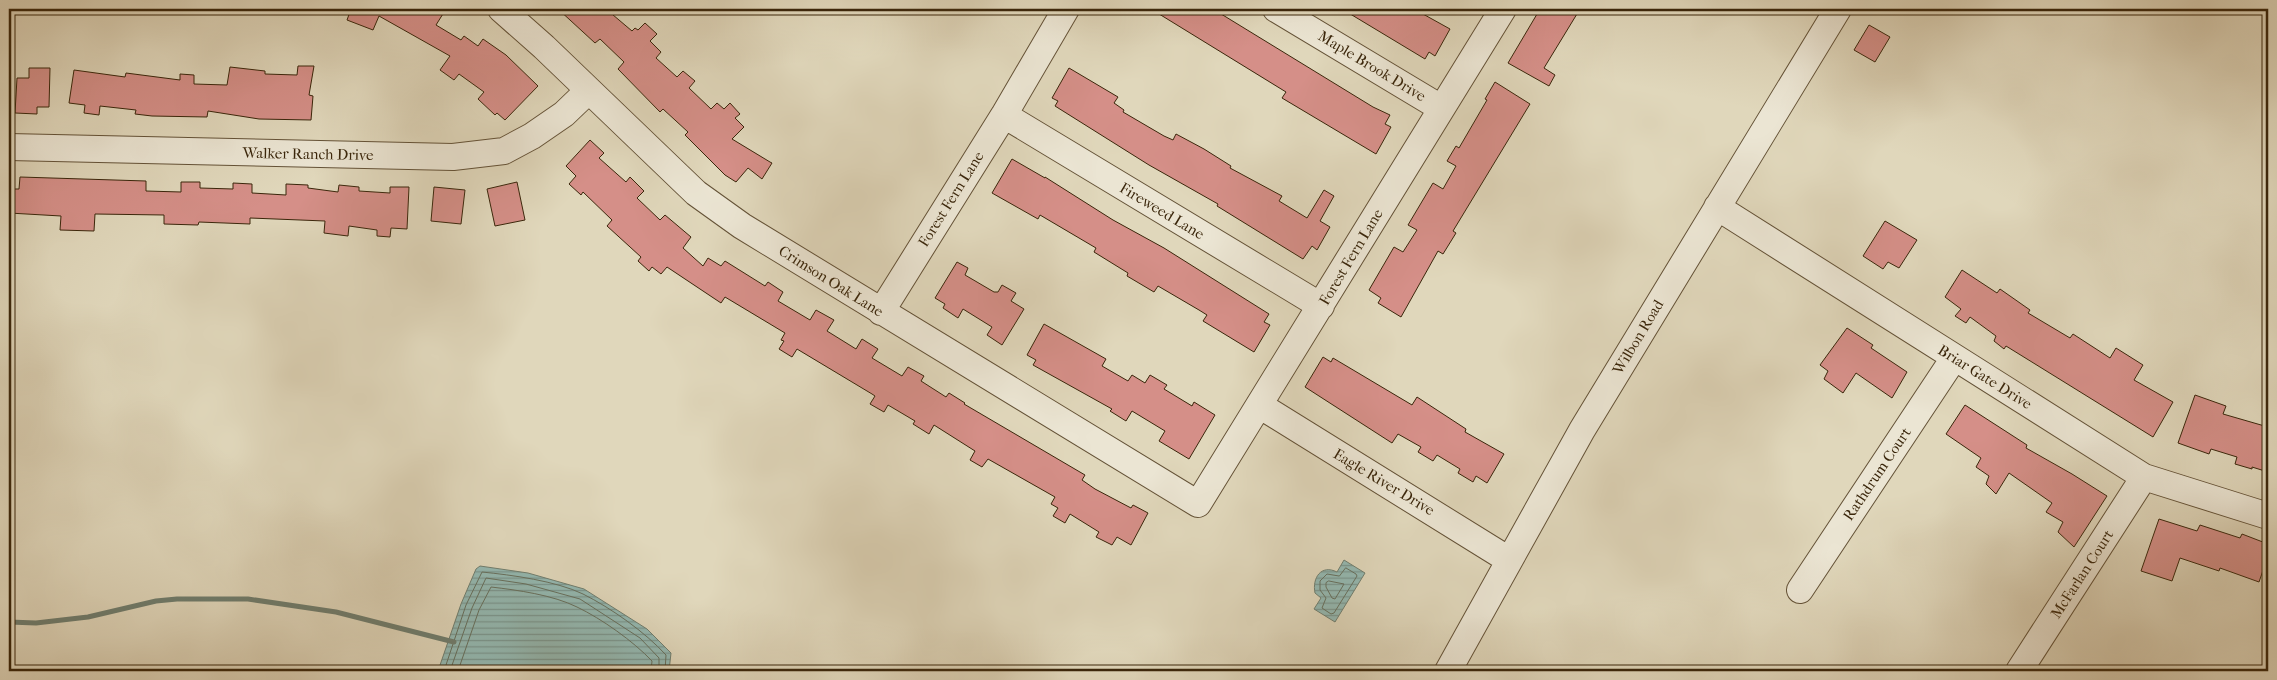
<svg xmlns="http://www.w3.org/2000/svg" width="2277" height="680" viewBox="0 0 2277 680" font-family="'IM FELL French Canon',serif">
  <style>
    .water { fill: url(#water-rules); stroke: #707e6f }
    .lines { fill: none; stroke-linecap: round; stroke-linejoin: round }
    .shore { stroke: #67705e; stroke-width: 1 }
    .stream { stroke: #707e6f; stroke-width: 5 }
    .building { fill: #d58f88; stroke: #3a260b }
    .minor-casing { stroke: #645237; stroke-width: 28 }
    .minor { stroke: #ebe5d3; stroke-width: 26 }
    .labels { text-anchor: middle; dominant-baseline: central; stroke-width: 4; stroke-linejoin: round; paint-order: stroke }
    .street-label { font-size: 15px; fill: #3a260b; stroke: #ebe5d3 }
  </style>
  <defs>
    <pattern id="water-rules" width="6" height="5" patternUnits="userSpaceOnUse" patternTransform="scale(1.25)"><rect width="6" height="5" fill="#94b9b2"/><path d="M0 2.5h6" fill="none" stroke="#7a968f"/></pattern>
  </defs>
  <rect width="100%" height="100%" fill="#e0d7bb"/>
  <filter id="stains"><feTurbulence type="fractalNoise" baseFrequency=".004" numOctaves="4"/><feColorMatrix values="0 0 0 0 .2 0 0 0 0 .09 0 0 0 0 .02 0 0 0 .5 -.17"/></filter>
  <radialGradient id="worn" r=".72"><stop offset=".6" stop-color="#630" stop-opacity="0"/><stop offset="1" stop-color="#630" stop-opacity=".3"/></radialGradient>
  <path class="water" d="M 1344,560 L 1365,573 L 1335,622 L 1314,609 L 1321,598 L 1315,593 C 1312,578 1321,564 1337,572 Z
    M 480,566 L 528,573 L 584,589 L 647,629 L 671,653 L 669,671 L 438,671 L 461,604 L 476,569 Z"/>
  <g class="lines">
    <path class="shore" d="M 1346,568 L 1356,574 L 1357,576 L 1334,613 L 1331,614 L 1322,608 L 1326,598 L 1320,590 L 1320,581 L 1327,574 L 1339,576 Z
      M 1329,581 L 1344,584 L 1335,599 L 1332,598 L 1326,587 L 1326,583 Z
      M 444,671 L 466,605 L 482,572 C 512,575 556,581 583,594 C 611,608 645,632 666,655 L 665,671
      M 450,671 L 472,608 L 486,578 L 526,584 L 580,599 L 640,638 L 659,658 L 659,671
      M 458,671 L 479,610 L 491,587 C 517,590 553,595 577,607 C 602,619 633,641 652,661 L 651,671"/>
    <path class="stream" d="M 9,622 L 36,623 L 88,617 L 156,601 L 177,599 L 248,599 L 336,612 L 454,642"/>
  </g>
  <path class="building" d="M 351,9 L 446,9 L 436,25 L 461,40 L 464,36 L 478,46 L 483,39 L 506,55 L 538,86 L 505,120 L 497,113 L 495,115 L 478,99 L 484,92 L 459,74 L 454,80 L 440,70 L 450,56 L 379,16 L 373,30 L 347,20 Z
    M 558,9 L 606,9 L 632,31 L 635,28 L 638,30 L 645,23 L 657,34 L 650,41 L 661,52 L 656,58 L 677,77 L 683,71 L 695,81 L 689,88 L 711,109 L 717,103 L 724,109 L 730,103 L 740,114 L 735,118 L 744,127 L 732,139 L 770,162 L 772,163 L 762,179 L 748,168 L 736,182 L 725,175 L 685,135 L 688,132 L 663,109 L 660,112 L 618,69 L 624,62 L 600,39 L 595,43 Z
    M 1151,9 L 1213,9 L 1373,107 L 1390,115 L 1385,124 L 1391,127 L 1376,154 L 1282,98 L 1286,92 Z
    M 1342,9 L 1414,9 L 1450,29 L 1435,56 L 1429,52 L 1425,59 Z
    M 1540,9 L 1580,9 L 1544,68 L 1555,75 L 1549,86 L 1508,63 Z
    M 1869,25 L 1890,37 L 1875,62 L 1854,50 Z
    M 298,66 L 314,66 L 309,95 L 313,96 L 311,120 L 259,119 L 208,111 L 207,117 L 152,116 L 135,114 L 136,110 L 100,106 L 99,115 L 84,113 L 85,105 L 69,103 L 74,70 L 125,77 L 126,73 L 180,80 L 180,74 L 194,75 L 194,84 L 227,85 L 230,67 L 265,71 L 265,74 L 297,75 Z
    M 29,68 L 50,68 L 49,107 L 37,107 L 37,114 L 15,113 L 17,78 L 29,78 Z
    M 1069,68 L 1118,97 L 1114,103 L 1124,110 L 1123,112 L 1164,136 L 1173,140 L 1176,134 L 1204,149 L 1231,166 L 1230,168 L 1282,196 L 1279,201 L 1307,218 L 1324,190 L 1334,196 L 1320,221 L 1330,227 L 1317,250 L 1312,246 L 1303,259 L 1217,206 L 1218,204 L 1149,165 L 1055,106 L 1058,101 L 1052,98 Z
    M 1495,82 L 1530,104 L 1453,231 L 1456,233 L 1443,254 L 1438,251 L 1401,317 L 1378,303 L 1381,298 L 1369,290 L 1394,247 L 1403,252 L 1417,230 L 1408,225 L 1433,183 L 1443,189 L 1456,166 L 1447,161 L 1456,146 L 1459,148 L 1487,100 L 1485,99 Z
    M 590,140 L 604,153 L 599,158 L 626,182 L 630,177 L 644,191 L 637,198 L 660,220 L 665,215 L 691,237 L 683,248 L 703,266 L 708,258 L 721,266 L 725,261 L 765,286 L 768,282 L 783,292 L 778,301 L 810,320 L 816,310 L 834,320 L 827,331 L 856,349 L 862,339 L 878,349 L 872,358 L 902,376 L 908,367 L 924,376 L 921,381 L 946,397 L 949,393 L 965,403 L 964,404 L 1085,475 L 1082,480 L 1095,489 L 1131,508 L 1133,505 L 1148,513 L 1131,545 L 1117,537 L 1112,545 L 1096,537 L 1099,532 L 1070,514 L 1065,523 L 1053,516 L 1058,508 L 1051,504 L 1055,497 L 988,459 L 982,467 L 970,460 L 975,451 L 934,425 L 929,434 L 913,424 L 915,421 L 888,405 L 884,412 L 870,404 L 875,396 L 872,394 L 797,349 L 792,357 L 779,349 L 784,341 L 781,340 L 785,333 L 725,297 L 721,303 L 667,267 L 661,274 L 652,267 L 649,271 L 638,261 L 641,257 L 607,226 L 612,220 L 583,192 L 581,195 L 569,184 L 576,176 L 566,166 Z
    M 1012,159 L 1045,178 L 1045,177 L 1113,220 L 1164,248 L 1269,314 L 1264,322 L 1270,325 L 1254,352 L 1203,321 L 1207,315 L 1199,310 L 1158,286 L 1154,292 L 1127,276 L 1128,273 L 1094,252 L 1096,248 L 1040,215 L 1038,219 L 992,193 Z
    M 20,177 L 146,181 L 146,191 L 181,192 L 181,182 L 200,182 L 200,188 L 233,189 L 233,183 L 252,184 L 252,193 L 286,195 L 286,184 L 308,185 L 308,188 L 338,192 L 339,185 L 359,187 L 359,191 L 390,193 L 390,187 L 409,187 L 407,229 L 391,228 L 390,237 L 377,236 L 377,230 L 349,226 L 348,236 L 324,233 L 325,221 L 250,218 L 250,224 L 199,222 L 198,225 L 164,224 L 164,215 L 95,214 L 94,231 L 60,230 L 61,216 L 9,213 L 9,189 L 19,189 Z
    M 517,182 L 525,220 L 495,226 L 487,189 Z
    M 434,187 L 465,190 L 461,224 L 431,221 Z
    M 1885,221 L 1917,240 L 1899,268 L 1888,262 L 1883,269 L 1863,256 Z
    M 957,262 L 968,268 L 965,275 L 994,292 L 998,292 L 1002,285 L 1016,293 L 1011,301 L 1024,309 L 1002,345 L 987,335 L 992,327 L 963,309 L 958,318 L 943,308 L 945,304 L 935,298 Z
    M 1962,270 L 1997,293 L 2000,289 L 2030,310 L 2028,313 L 2070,338 L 2073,334 L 2110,358 L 2116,348 L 2143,365 L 2134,380 L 2173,402 L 2153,437 L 2006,346 L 2004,349 L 1994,341 L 1996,336 L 1970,317 L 1966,323 L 1955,316 L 1961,309 L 1945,297 Z
    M 1044,324 L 1106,359 L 1102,366 L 1128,381 L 1132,375 L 1145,383 L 1150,375 L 1167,385 L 1164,389 L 1192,406 L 1194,402 L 1215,415 L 1189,459 L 1159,441 L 1165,431 L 1132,411 L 1126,421 L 1110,411 L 1112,409 L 1033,365 L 1036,360 L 1027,355 Z
    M 1847,328 L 1873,345 L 1871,348 L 1907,372 L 1892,398 L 1856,373 L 1843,393 L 1824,379 L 1828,371 L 1820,365 Z
    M 1323,357 L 1331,362 L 1333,358 L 1412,405 L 1417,397 L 1466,429 L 1465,432 L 1504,454 L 1487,483 L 1476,476 L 1473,482 L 1458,473 L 1460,469 L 1437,455 L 1433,461 L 1418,452 L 1421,447 L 1398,434 L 1392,443 L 1305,387 Z
    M 2195,395 L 2226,406 L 2223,414 L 2268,427 L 2268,472 L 2252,467 L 2252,469 L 2235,464 L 2237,457 L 2211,449 L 2209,454 L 2178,443 Z
    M 1965,405 L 2027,445 L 2026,448 L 2072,474 L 2107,496 L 2074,547 L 2058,532 L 2063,522 L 2046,512 L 2052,503 L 2009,473 L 1996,494 L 1986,484 L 1989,476 L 1976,467 L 1981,458 L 1946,434 Z
    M 2159,519 L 2197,531 L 2200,525 L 2240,538 L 2242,534 L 2268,544 L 2268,556 L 2259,582 L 2220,568 L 2219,571 L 2180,558 L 2172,581 L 2141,571 Z"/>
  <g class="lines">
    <g class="minor-casing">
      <path id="minor" d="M 501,9 L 544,47 L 696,193 L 742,226 L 1198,504 L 1503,9
        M 1276,9 L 1441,108
        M 1004,115 L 1321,306
        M 9,147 L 453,157 L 504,151 L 532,136 L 564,114 L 588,91
        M 1717,207 L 2144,477 L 2268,516
        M 881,312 L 1004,115 L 1066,9
        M 1259,405 L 1509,560
        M 1800,590 L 1954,358
        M 1448,671 L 1582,430 L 1838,9
        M 2019,671 L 2144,477"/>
    </g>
    <use href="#minor" class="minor"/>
  </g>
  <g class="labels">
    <g class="street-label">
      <text transform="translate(1372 66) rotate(31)">Maple Brook Drive</text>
      <text transform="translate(308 154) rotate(1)">Walker Ranch Drive</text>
      <text transform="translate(951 199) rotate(-58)">Forest Fern Lane</text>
      <text transform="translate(1162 211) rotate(31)">Fireweed Lane</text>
      <text transform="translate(1351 257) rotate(-59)">Forest Fern Lane</text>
      <text transform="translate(831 281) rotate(32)">Crimson Oak Lane</text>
      <text transform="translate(1638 337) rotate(-59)">Wilbon Road</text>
      <text transform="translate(1985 377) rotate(32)">Briar Gate Drive</text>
      <text transform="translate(1877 474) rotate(-56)">Rathdrum Court</text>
      <text transform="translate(1384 482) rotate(31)">Eagle River Drive</text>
      <text transform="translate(2082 574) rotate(-57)">McFarlan Court</text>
    </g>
  </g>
  <rect width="2277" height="680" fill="none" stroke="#e0d7bb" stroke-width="30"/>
  <rect x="10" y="10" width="2257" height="660" fill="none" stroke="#3a260b" stroke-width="2.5"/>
  <rect x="15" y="15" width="2247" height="650" fill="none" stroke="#3a260b"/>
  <rect width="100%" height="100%" filter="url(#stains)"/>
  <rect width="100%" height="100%" fill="url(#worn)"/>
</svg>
